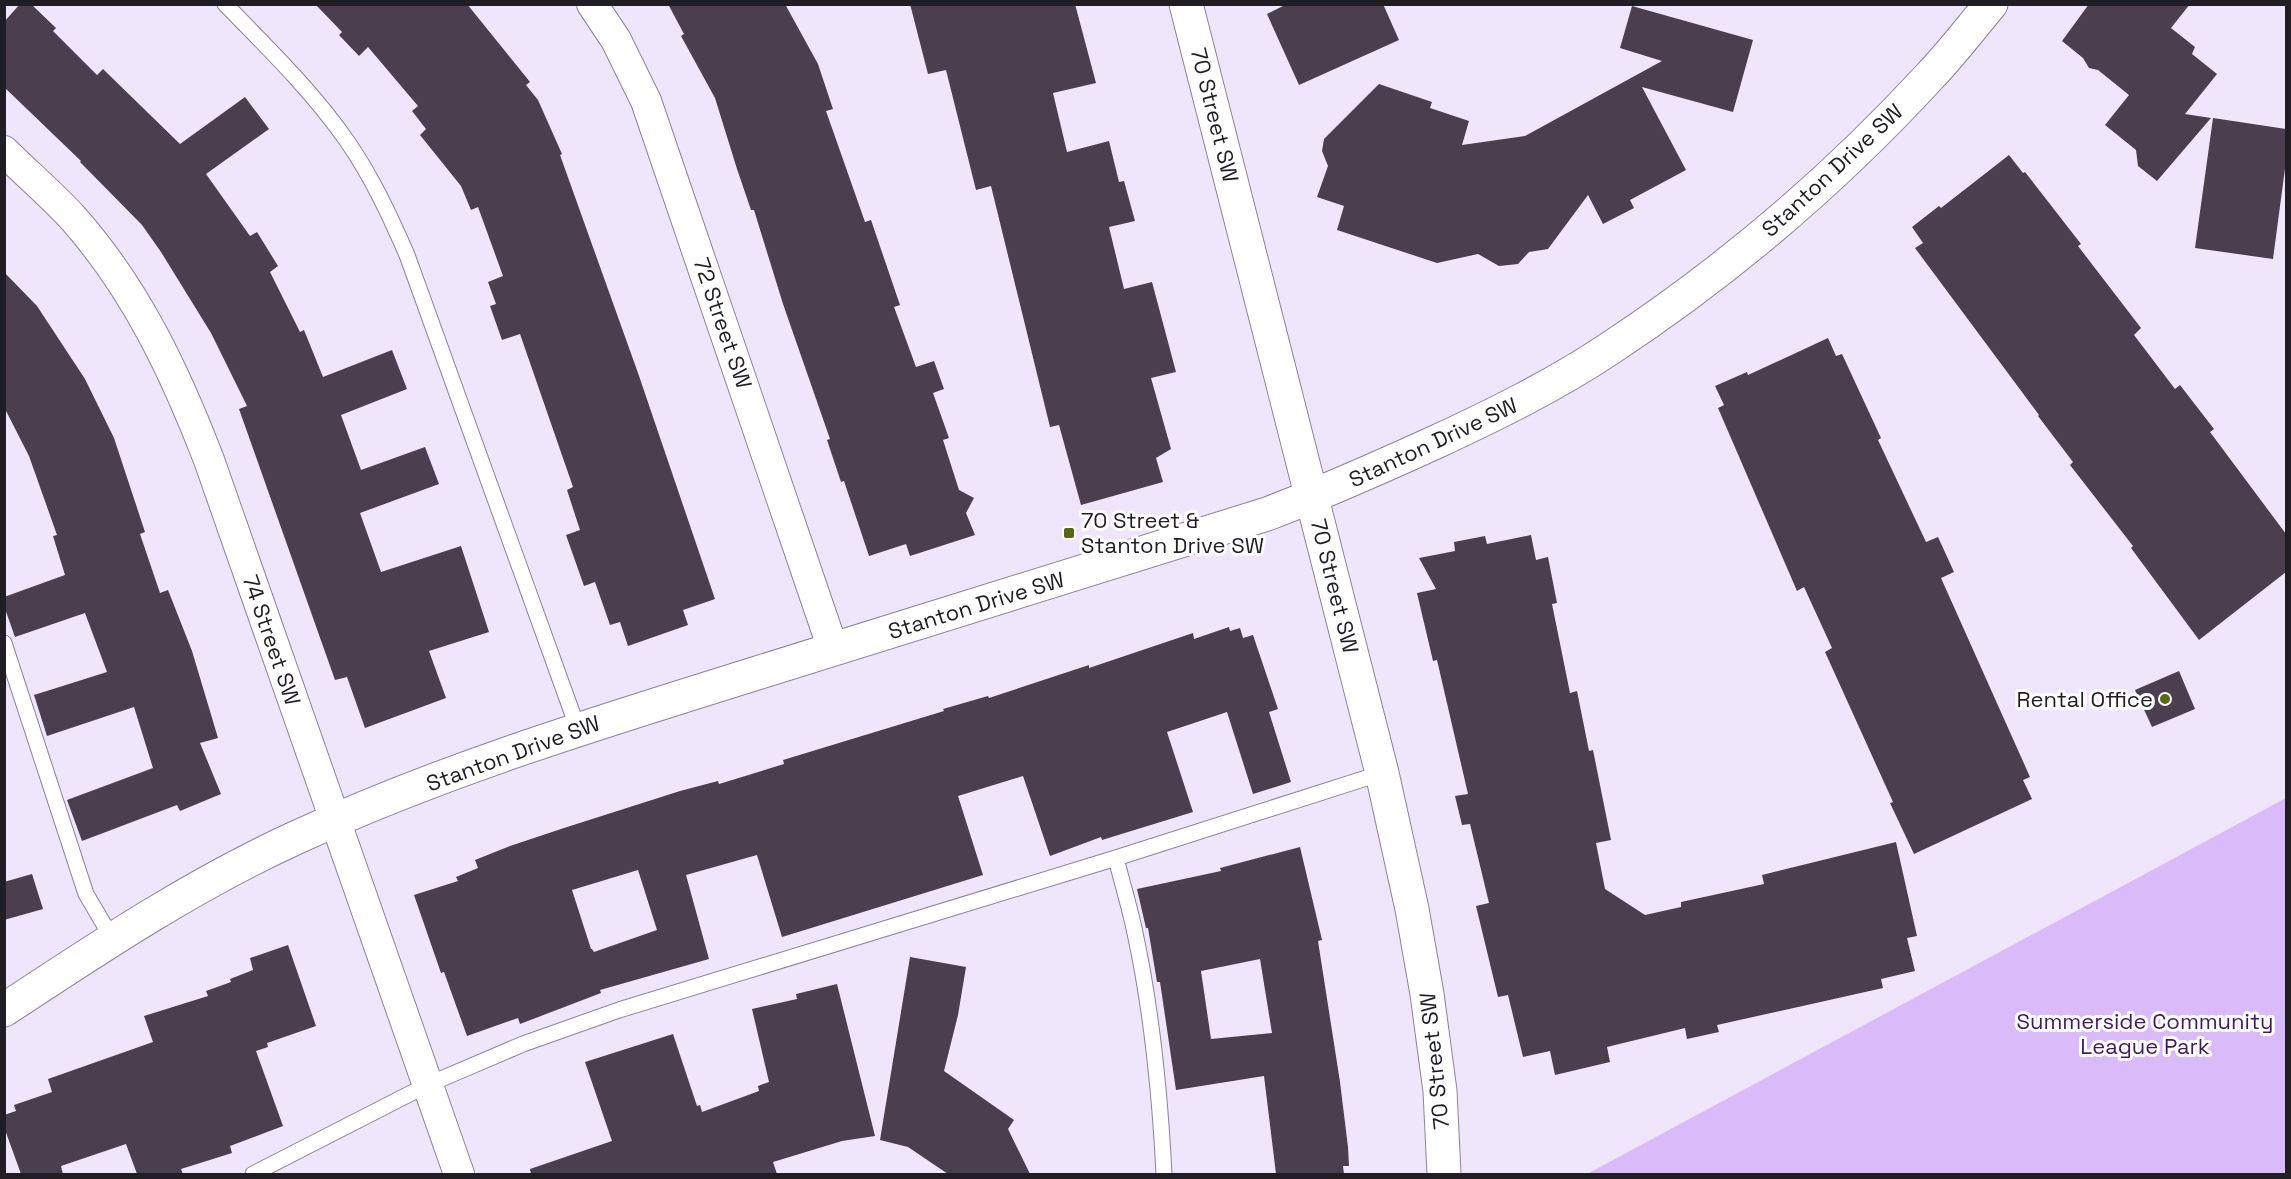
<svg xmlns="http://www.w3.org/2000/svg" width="2291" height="1179" viewBox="0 0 2291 1179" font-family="'Space Grotesk',sans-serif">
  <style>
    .green { fill: #d9bbf9 }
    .building { fill: #4b3e4e; fill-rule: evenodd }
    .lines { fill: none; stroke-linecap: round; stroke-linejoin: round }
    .service-casing { stroke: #8c8397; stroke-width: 17 }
    .minor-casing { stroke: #8c8397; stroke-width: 32 }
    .tertiary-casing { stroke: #8c8397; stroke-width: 35 }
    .service { stroke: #fff; stroke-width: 15 }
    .minor { stroke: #fff; stroke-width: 30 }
    .tertiary { stroke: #fff; stroke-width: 33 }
    .poi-dot { fill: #576812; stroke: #fff; stroke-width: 2 }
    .labels { text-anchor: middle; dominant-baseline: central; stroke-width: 6; stroke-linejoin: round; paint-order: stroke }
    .street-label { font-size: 22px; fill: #211d25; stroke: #fff }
    .poi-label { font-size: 22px; fill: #211d25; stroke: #fff; text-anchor: start }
    .park-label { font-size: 22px; fill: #41195f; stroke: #fff }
  </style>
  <rect width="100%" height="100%" fill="#f0e6fc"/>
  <path class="green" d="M 2286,798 L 2286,1174 L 1587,1174 Z"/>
  <path class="building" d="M 20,4 L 31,4 L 56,28 L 53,31 L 97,75 L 103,69 L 180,144 L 245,97 L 269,129 L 206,174 L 250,236 L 257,232 L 278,266 L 270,272 L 300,332 L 304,330 L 323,377 L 392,350 L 407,389 L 341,415 L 361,470 L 425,447 L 439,484 L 360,513 L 381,572 L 461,546 L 489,632 L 429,651 L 446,698 L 365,728 L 347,677 L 335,680 L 239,409 L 247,406 L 211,333 L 161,252 L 142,225 L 80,162 L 81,161 L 4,87 L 4,22 Z
    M 315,4 L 467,4 L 530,82 L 526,85 L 538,100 L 562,154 L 560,155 L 638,373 L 715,599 L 683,610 L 688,625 L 628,646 L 620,622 L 610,625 L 595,582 L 584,586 L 566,535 L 580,530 L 567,490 L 573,487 L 520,334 L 502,340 L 490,306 L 496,304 L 488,282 L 503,276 L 478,207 L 471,210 L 461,186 L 420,135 L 426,129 L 412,111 L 418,106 L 368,47 L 359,56 L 339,35 L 342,32 Z
    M 668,4 L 785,4 L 818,64 L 833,109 L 826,111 L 865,222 L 871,220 L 900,305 L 894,307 L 916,367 L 934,361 L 944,389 L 933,393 L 949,438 L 943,440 L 959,490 L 974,498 L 966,513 L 975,535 L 910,556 L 906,544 L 869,556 L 844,481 L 841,482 L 827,440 L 830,439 L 783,304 L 754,210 L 751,210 L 737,169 L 715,98 L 681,36 L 684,34 Z
    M 910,4 L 1075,4 L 1096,83 L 1053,93 L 1067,152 L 1109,141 L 1119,182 L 1124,181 L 1135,221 L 1109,227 L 1124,289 L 1152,282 L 1176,372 L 1151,378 L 1171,449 L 1156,458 L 1163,482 L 1081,505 L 1059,425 L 1050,427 L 991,186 L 976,190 L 946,70 L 928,74 Z
    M 1287,4 L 1383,4 L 1399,40 L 1299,85 L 1267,14 Z
    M 2089,4 L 2190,4 L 2171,28 L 2195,47 L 2192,54 L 2217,74 L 2185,114 L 2211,118 L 2157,181 L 2138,166 L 2136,150 L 2105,125 L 2129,95 L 2098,70 L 2089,68 L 2083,58 L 2062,41 Z
    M 1632,6 L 1753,40 L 1733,112 L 1642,87 L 1686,170 L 1630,200 L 1634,208 L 1603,224 L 1588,195 L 1548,249 L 1529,252 L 1518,264 L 1499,266 L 1478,254 L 1437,263 L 1337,230 L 1344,206 L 1317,197 L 1328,166 L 1322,151 L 1324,139 L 1379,84 L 1432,102 L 1430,108 L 1469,121 L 1462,145 L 1525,136 L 1662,61 L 1620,48 Z
    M 2213,118 L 2286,129 L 2286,161 L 2273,259 L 2195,248 Z
    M 2009,155 L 2023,173 L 2025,172 L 2081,244 L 2078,246 L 2141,328 L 2134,335 L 2175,389 L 2180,385 L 2214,429 L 2210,432 L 2286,534 L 2286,572 L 2199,640 L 2131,548 L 2133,546 L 2070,465 L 2073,462 L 2038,416 L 2039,415 L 1915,248 L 1923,243 L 1912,227 L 1939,206 L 1941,208 Z
    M 4,272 L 37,306 L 85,379 L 114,438 L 145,532 L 140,534 L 160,593 L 168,590 L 192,651 L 218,738 L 200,743 L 221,794 L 180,811 L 177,805 L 82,841 L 67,800 L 153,768 L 134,707 L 47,736 L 34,695 L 107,672 L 85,613 L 15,637 L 4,606 L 4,597 L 65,575 L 53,536 L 57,535 L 29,456 L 4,407 Z
    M 1828,338 L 1836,356 L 1842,354 L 1881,438 L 1878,440 L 1926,542 L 1938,537 L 1954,572 L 1941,578 L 2030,777 L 2023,780 L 2032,799 L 1914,854 L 1890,803 L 1893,802 L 1825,652 L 1832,648 L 1804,587 L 1797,591 L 1718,408 L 1724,405 L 1715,386 L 1747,372 L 1748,375 Z
    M 1531,535 L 1536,560 L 1548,557 L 1557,603 L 1552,604 L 1570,693 L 1577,691 L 1589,751 L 1593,750 L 1611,840 L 1596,843 L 1605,889 L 1645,915 L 1681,907 L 1681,902 L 1764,884 L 1762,875 L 1896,842 L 1917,936 L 1907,938 L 1915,971 L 1881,979 L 1883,988 L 1717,1025 L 1719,1032 L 1687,1039 L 1685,1028 L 1607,1047 L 1610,1062 L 1555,1075 L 1550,1051 L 1523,1057 L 1508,995 L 1498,997 L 1476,906 L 1489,903 L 1470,824 L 1462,825 L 1455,796 L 1468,794 L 1437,660 L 1433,661 L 1417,593 L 1436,589 L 1419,558 L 1455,551 L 1454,542 L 1485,536 L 1487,544 Z
    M 1229,627 L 1230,631 L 1240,628 L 1243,638 L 1253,635 L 1278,709 L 1269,712 L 1291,782 L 1253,794 L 1227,712 L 1167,732 L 1193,812 L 1102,840 L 1101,837 L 1050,856 L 1023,776 L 958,796 L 983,875 L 782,937 L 757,855 L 686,875 L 709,959 L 600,990 L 601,993 L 520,1024 L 518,1018 L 467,1036 L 444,972 L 441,973 L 414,895 L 458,881 L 456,877 L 478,868 L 475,860 L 510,846 L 564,828 L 680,791 L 718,781 L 719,784 L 784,764 L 783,760 L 944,711 L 943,709 L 988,696 L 989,698 L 1089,665 L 1089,668 L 1193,633 L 1194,639 ZM 638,870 L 657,930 L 594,952 L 592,949 L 591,949 L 572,890 Z
    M 2179,671 L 2195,709 L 2152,727 L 2135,690 Z
    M 1300,847 L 1322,940 L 1318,941 L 1340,1082 L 1348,1147 L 1349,1166 L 1343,1166 L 1344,1174 L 1276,1174 L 1264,1076 L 1176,1090 L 1160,982 L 1157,982 L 1148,928 L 1146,928 L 1137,889 L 1221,871 L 1220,868 ZM 1260,959 L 1272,1033 L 1211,1039 L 1201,971 Z
    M 32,874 L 43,909 L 4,920 L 4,882 Z
    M 288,945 L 316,1026 L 267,1043 L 268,1047 L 256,1051 L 283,1126 L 230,1146 L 232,1153 L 181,1169 L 183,1174 L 137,1174 L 126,1144 L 61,1166 L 63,1174 L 21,1174 L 4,1127 L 4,1115 L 16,1111 L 14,1105 L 52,1092 L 48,1079 L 153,1042 L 144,1016 L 208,996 L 206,991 L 231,982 L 230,979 L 253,970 L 250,958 Z
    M 910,957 L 966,967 L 958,1015 L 944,1071 L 1014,1120 L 1008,1129 L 1030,1174 L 948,1174 L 908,1147 L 880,1140 Z
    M 837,984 L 875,1136 L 842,1141 L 773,1162 L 777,1174 L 531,1174 L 530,1169 L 612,1141 L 585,1062 L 673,1034 L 697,1106 L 700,1105 L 702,1112 L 759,1091 L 758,1086 L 769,1082 L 752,1009 L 797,999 L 796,994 Z"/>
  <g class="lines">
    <g class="service-casing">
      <path id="service" d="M 225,4 C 267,47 313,92 347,141 C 372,177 390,216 407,255 L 578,729
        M 4,643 L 86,894 L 112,938
        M 1116,858 C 1122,883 1130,908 1135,933 C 1152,1012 1160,1094 1164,1174
        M 253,1174 L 427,1085 L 523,1044 L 619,1010 L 1116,858 L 1382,773"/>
    </g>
    <g class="minor-casing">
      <path id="minor" d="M 592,4 L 616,40 L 646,101 L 833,649
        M 4,151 C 27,174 52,195 73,218 C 136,289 175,372 209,460 L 459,1174"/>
    </g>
    <g class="tertiary-casing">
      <path id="tertiary" d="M 1186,4 L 1382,773 L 1412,909 L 1427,994 L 1440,1091 L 1444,1174
        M 4,1010 C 98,948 191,886 293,839 C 442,770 600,722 757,673 C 927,620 1097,567 1267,514 C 1325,492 1381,467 1438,441 C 1496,414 1555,385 1609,349 C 1726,272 1834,180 1929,77 C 1951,54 1970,29 1991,4"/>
    </g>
    <use href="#service" class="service"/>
    <use href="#minor" class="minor"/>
    <use href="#tertiary" class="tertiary"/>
  </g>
  <g class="poi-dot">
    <rect x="1063" y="527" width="12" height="12" rx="3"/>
    <circle cx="2165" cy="699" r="6"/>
  </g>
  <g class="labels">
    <g class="street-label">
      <text transform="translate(1215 115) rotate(76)">70 Street SW</text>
      <text transform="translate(1832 170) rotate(-43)">Stanton Drive SW</text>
      <text transform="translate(723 323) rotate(71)">72 Street SW</text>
      <text transform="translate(1433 442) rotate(-25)">Stanton Drive SW</text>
      <text transform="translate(1335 586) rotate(76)">70 Street SW</text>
      <text transform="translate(976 605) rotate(-17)">Stanton Drive SW</text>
      <text transform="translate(272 640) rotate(71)">74 Street SW</text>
      <text transform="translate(513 753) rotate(-20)">Stanton Drive SW</text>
      <text transform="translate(1434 1061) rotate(-96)">70 Street SW</text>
    </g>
    <g class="poi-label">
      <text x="1081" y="520">70 Street &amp;<tspan x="1081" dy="25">Stanton Drive SW</tspan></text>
      <text x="2153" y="699" text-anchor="end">Rental Office</text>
    </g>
    <g class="park-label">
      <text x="2145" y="1021">Summerside Community<tspan x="2145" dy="25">League Park</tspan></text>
    </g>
  </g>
  <rect width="2291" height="1179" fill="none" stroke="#211d25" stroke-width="12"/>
</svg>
